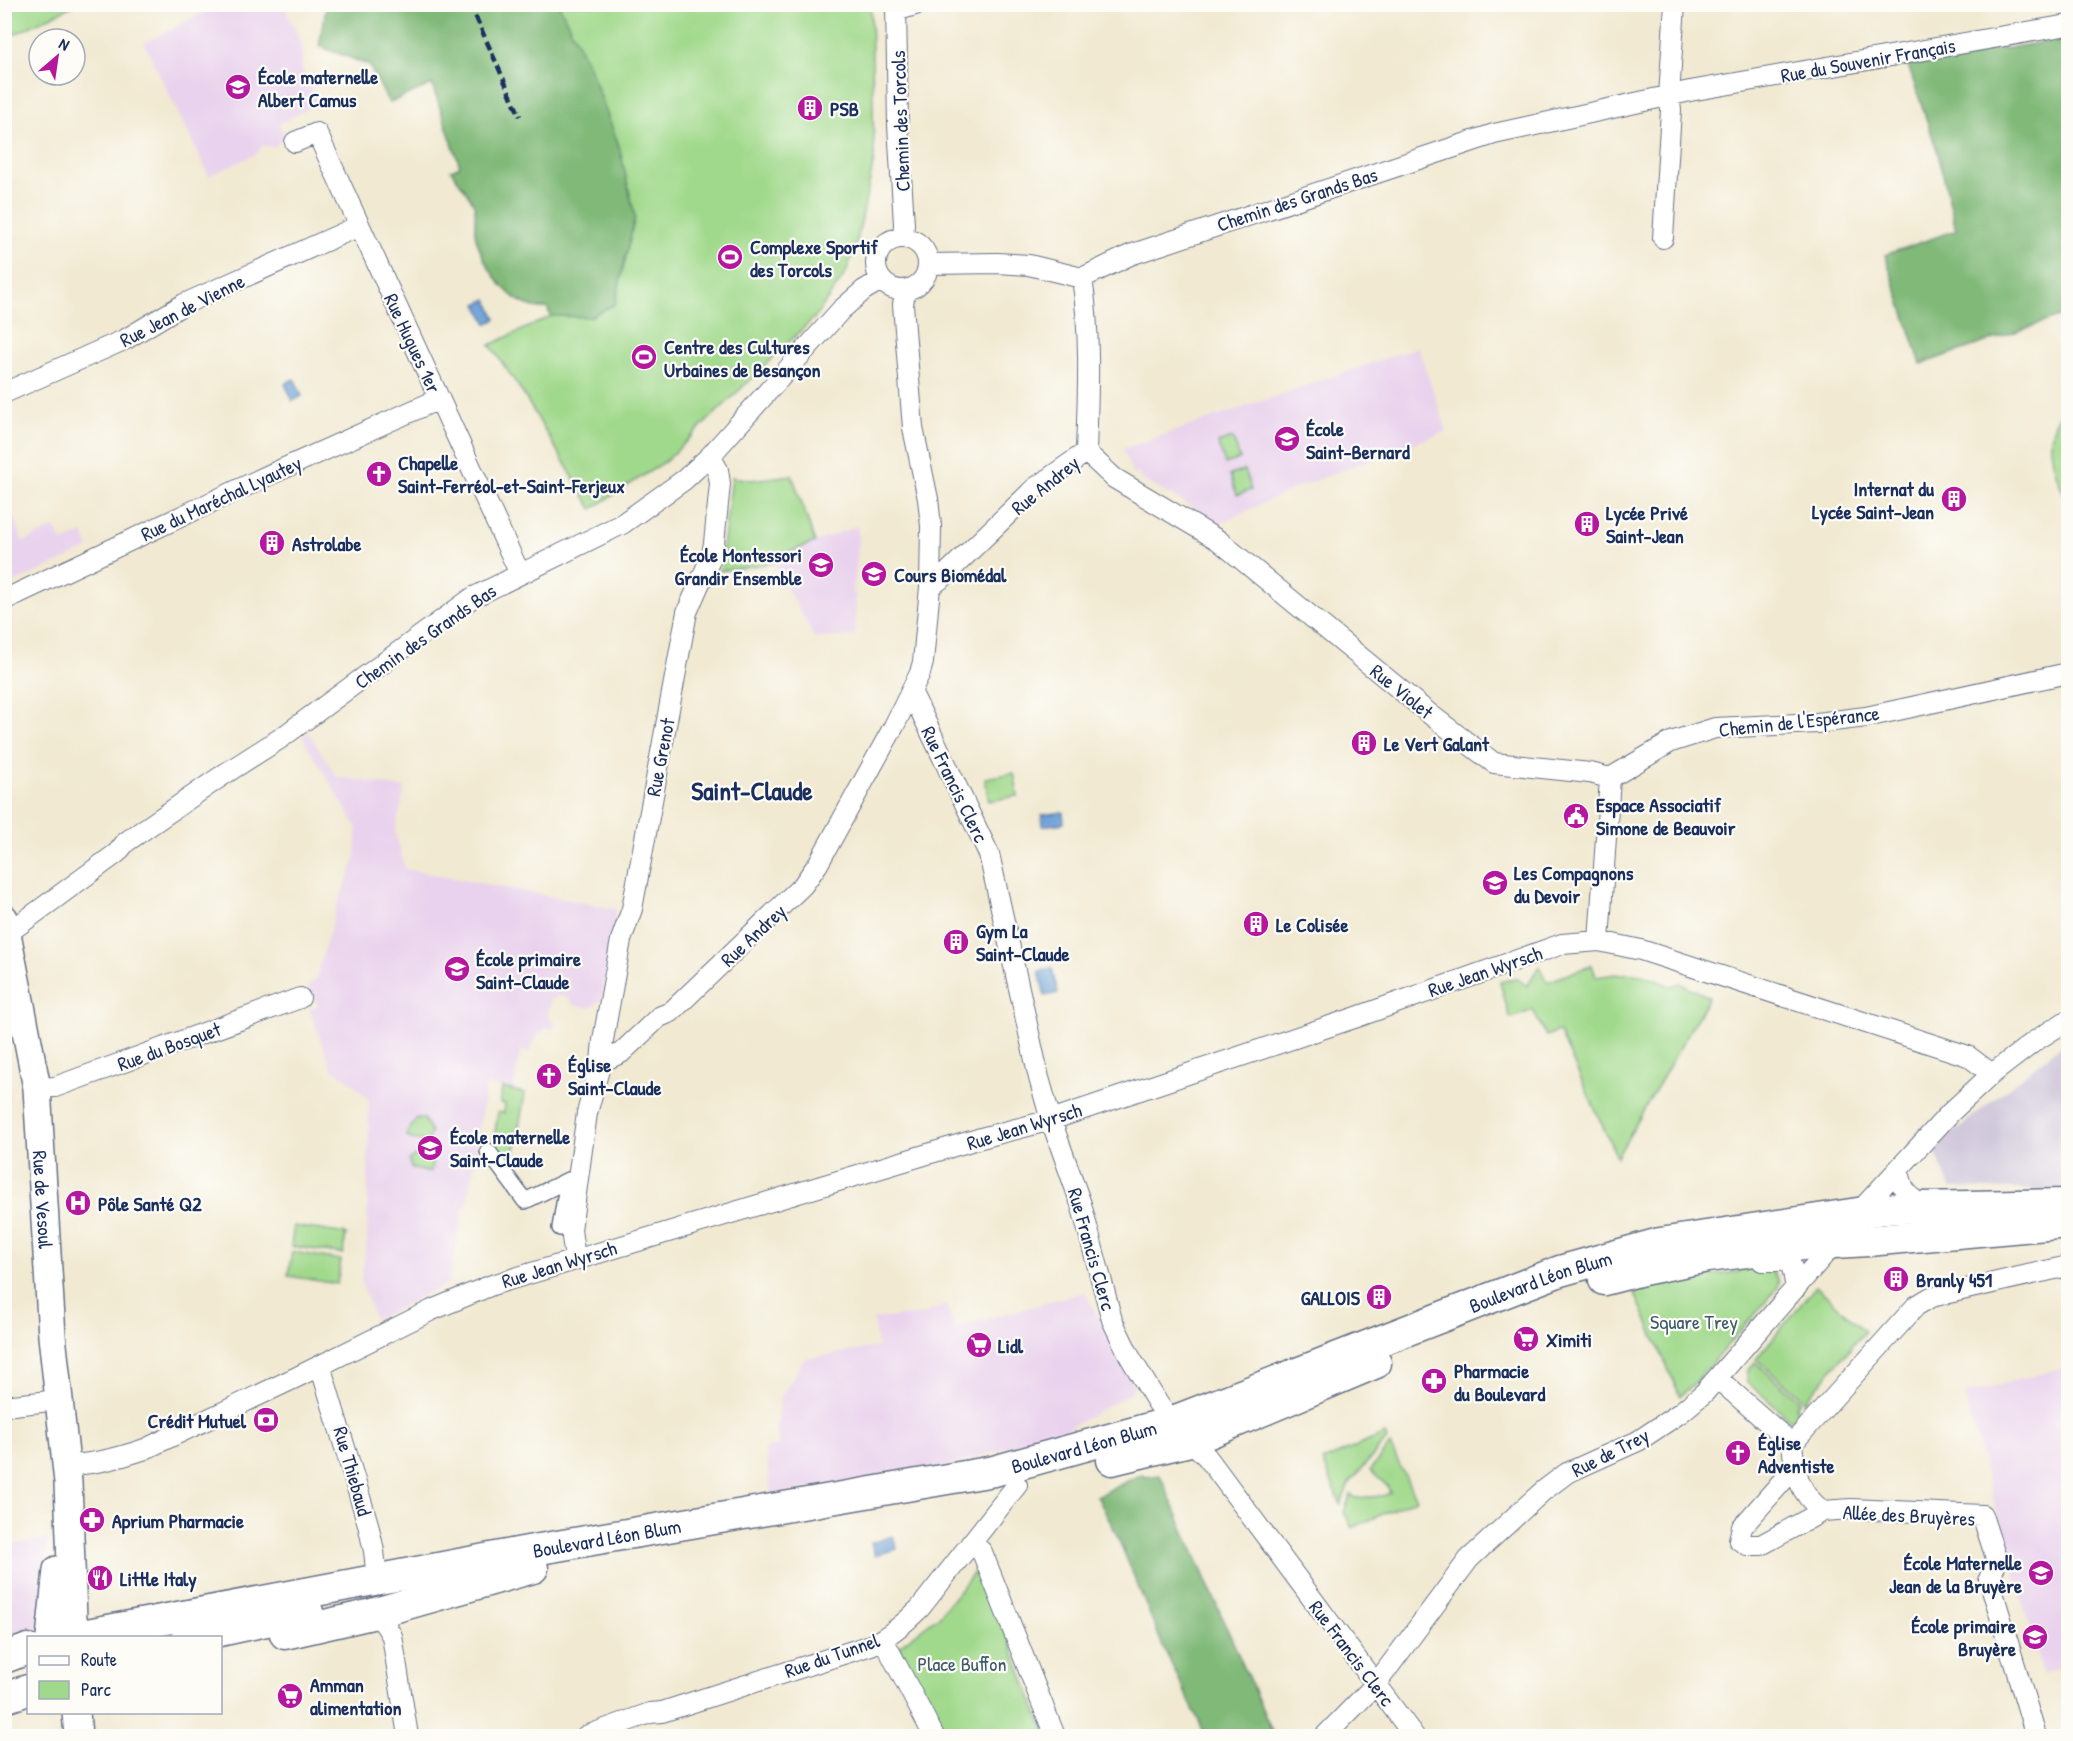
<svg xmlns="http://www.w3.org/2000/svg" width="2073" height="1741" viewBox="0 0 2073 1741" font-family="'Patrick Hand',sans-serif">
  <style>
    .built { fill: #e9d2ed }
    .industrial { fill: #c9bfd7 }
    .green { fill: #a1d98c; stroke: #5e8475; stroke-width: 1.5 }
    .forest { fill: #80b978; stroke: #4e746b; stroke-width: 1.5 }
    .water { fill: #689ed5; stroke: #42669a; stroke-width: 1.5 }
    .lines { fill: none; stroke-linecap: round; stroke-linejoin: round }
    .pedestrian-casing { stroke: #667086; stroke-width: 18 }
    .minor-casing { stroke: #667086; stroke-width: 22 }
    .secondary-casing { stroke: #667086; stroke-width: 30 }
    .primary-casing { stroke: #667086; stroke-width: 33 }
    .pedestrian { stroke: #fff; stroke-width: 15 }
    .minor { stroke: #fff; stroke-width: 20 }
    .secondary { stroke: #fff; stroke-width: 27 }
    .primary { stroke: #fff; stroke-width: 30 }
    .rail { stroke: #1b2f5e; stroke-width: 4.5; stroke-dasharray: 9 4.5; stroke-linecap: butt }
    .labels { text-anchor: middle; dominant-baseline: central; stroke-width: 4.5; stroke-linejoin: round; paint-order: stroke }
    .street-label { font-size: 20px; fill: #1b2f5e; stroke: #fdfcf7 }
    .poi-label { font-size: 20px; font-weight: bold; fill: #1b2f5e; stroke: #fdfcf7; text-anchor: start }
    .park-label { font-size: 20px; fill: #3c5a6a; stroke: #fdfcf7 }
    .district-label { font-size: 26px; font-weight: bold; fill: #1b2f5e; stroke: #fdfcf7 }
  </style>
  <rect width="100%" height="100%" fill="#fdfcf7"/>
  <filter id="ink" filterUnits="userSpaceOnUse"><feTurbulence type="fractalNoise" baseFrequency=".0167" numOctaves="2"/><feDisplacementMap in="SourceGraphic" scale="12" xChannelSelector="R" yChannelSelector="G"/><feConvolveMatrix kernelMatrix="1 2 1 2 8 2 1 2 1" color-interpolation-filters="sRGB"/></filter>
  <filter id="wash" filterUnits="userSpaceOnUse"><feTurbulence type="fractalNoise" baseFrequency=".008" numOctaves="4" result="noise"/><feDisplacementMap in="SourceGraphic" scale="24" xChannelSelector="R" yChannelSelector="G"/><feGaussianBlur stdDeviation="1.35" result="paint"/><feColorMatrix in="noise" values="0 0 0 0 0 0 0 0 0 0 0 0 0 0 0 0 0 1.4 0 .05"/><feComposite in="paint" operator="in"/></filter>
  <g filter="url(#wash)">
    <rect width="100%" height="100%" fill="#f1e9d1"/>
    <path class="built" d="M 220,4 L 283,5 L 302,43 L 302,71 L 318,103 L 279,124 L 284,135 L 275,147 L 262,146 L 258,153 L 209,176 L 144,43 Z
      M 1418,347 L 1447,431 L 1298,487 L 1218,524 L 1211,517 L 1141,479 L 1138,473 L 1133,475 L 1123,449 Z
      M 5,497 L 23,542 L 55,527 L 63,542 L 83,533 L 89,548 L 5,587 Z
      M 857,526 L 859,538 L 853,594 L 856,594 L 855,636 L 815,638 L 771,559 Z
      M 308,732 L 337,777 L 405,788 L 395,832 L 405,869 L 616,909 L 602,999 L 590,1008 L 574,1005 L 567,997 L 558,996 L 551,1000 L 548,1017 L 555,1024 L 554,1029 L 548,1028 L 534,1038 L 531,1052 L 520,1051 L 513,1091 L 486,1085 L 467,1208 L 463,1208 L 449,1283 L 375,1320 L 361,1281 L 367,1240 L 369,1100 L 352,1082 L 332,1069 L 309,1009 L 318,1006 L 307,984 L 315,981 L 337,906 L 356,858 L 357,827 L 302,737 Z
      M 1085,1292 L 1134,1386 L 1130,1393 L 1069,1428 L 953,1465 L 771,1494 L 765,1448 L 780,1445 L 777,1429 L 780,1399 L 804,1359 L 878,1347 L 873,1319 L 924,1314 L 947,1305 L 954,1328 Z
      M 2068,1366 L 2068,1466 L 2063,1469 L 2068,1482 L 2068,1664 L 2043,1674 L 1964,1395 Z
      M 48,1539 L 43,1612 L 38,1626 L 28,1638 L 4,1646 L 4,1545 Z"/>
    <path class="industrial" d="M 2068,1042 L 2068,1186 L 2060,1190 L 1950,1188 L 1934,1148 L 2053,1052 Z"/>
    <path class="green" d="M 5,4 L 74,4 L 74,5 L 5,39 Z
      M 559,5 L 871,5 L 874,160 L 857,241 L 846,273 L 815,317 L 666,461 L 592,509 L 521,390 L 490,345 L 616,286 Z
      M 2068,407 L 2068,502 C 2054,475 2038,430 2068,407 Z
      M 1233,438 L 1240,459 L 1225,464 L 1218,443 Z
      M 1245,470 L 1251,490 L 1237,495 L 1230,475 Z
      M 792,475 L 815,542 L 772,559 L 773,563 L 720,571 L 732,477 L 752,480 Z
      M 1014,773 L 1018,796 L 989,801 L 985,778 Z
      M 1592,965 L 1596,977 C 1630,971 1641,972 1672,987 L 1680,983 L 1709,997 L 1617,1157 L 1559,1031 L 1546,1036 L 1533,1010 L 1512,1018 L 1509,1015 L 1500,982 L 1516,978 L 1527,986 L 1539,966 L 1547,982 Z
      M 502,1088 L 525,1093 L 514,1155 L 492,1152 L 498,1112 L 504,1113 L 505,1104 L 500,1103 Z
      M 418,1118 L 424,1119 L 431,1133 L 427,1141 L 411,1139 L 406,1135 L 416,1119 Z
      M 428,1154 L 432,1156 L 432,1169 L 430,1171 L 427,1172 L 411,1168 L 409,1160 L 414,1156 Z
      M 294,1226 L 346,1234 L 343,1254 L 291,1246 Z
      M 292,1252 L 341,1260 L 337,1284 L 288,1276 Z
      M 1763,1268 C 1771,1271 1776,1274 1779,1282 L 1777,1289 L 1691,1387 L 1680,1396 L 1632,1287 Z
      M 1816,1286 L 1865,1331 L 1805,1401 L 1756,1359 Z
      M 1755,1362 L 1800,1401 L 1796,1406 L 1798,1414 L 1791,1420 L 1747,1382 L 1748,1370 Z
      M 1385,1434 L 1387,1439 L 1348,1485 L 1341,1505 L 1323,1461 Z
      M 1390,1445 L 1416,1499 L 1352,1528 L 1344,1512 L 1351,1494 L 1355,1498 L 1383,1496 L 1390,1493 L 1388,1487 L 1370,1470 Z
      M 980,1565 L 1046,1736 L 941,1736 L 898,1647 L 939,1616 Z"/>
    <path class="forest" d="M 327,4 L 559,5 L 592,73 L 619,146 L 635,217 L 615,304 L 590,317 L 551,316 L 547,308 C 511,311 481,264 475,233 C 474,224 477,213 474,205 C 469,193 458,181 451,170 L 460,166 L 432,84 L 389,103 L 369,65 L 319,46 Z
      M 2068,38 L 2068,314 L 1921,364 L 1885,255 L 1956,230 L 1938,153 L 1908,65 Z
      M 1142,1474 L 1145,1477 L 1160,1475 L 1274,1736 L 1206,1736 L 1165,1651 L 1116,1533 L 1097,1496 Z"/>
    <path class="water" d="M 487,299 L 496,319 L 487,324 L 477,304 Z
      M 293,379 L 295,380 L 302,396 L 293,401 L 285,384 Z
      M 1063,812 L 1064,823 L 1043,826 L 1042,815 Z
      M 1052,968 L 1058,993 L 1045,996 L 1039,971 Z
      M 893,1536 L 897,1549 L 875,1555 L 871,1543 Z"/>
  </g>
  <g filter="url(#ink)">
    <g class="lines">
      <g class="pedestrian-casing">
        <path id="pedestrian" d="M 488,1151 L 525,1201 L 568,1180 L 560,1228"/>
      </g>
      <g class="minor-casing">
        <path id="minor" d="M 896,4 L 898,125 L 904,224 L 903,238
          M 896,11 L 918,4
          M 295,142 L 317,133 L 520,574
          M 1663,238 L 1671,110 L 1669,96 L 1675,4
          M876 264a26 26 0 1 1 52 0a26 26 0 1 1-52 0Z
          M 928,264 L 997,263 L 1029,265 L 1082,278 L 1130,255 L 1494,134 L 1690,91 L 2068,25
          M 1082,278 C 1091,336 1088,394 1086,452
          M 4,393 L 126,339 L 184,304 L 359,226
          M 1086,452 L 1114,478 L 1218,540 L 1431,715 L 1494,763 L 1590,773 L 1610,778
          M 930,587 L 942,578 L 1035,488 L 1086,452
          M 4,600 L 269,475 L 439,399
          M 911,691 L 989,854 L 1039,1078 L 1051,1120 L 1081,1204 L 1112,1320 L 1130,1357 L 1157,1402 L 1171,1422 L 1207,1457 L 1414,1736
          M 1610,778 L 1671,742 L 1715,728 L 1817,723 L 1866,717 L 2068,673
          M 8,933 L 117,853 L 126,842 L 223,775 L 281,738 L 472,598 L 622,524 L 684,480 L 710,456 L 841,310 L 864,290 L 881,280
          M 1599,941 L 1610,778
          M 601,1062 L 621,1053 L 659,1017 L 671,1012 L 803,885 L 818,864 L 894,726 L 920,673 L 923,662 L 930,587 L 931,526 L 928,499 L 913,428 L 903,305 L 905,290
          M 37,1088 L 55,1087 L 300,998
          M 1898,1170 L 1904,1189 L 1920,1207
          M 1856,1215 L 1951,1112 L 1992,1074 L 2035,1041 L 2068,1020
          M 575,1258 L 571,1230 L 587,1113 L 601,1062 L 603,1040 L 621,940 L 632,909 L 687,612 L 712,555 L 714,543 L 720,484 L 718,470 L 710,456
          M 1762,1261 L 1786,1261 L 1792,1267 L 1796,1288
          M 320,1365 L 368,1524 L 374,1551 L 377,1579
          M 1717,1378 L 1792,1444 C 1795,1473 1799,1494 1823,1511 L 1851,1509 L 1982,1515 L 1997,1561 L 1989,1579 L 2036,1736
          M 4,1406 L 59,1400
          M 1792,1444 L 1916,1306 L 1931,1297 L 2068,1266
          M 65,1465 C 93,1465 119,1458 145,1449 L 295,1378 L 432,1310 L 492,1285 L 981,1138 L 1051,1120 L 1357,1017 L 1562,944 L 1599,941 L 1641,950 L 1968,1056 L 1992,1074
          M 1794,1468 L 1742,1527 L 1739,1540 L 1747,1545 L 1761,1545 L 1823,1511
          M 972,1543 L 982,1552 L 1055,1736
          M 372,1614 L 384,1623 L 392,1636 L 408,1736
          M 883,1639 L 934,1736
          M 586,1736 L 650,1713 L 662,1712 L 871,1645 C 890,1636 905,1623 920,1608 L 1017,1485
          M 1325,1736 L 1376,1684 L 1469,1559 L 1543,1491 L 1567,1473 L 1638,1441 L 1680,1413 L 1704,1393 L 1838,1239"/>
      </g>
      <g class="secondary-casing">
        <g id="secondary">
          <path id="s1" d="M 4,918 L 37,1088 L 52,1336 L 68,1482 L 73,1619 L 79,1638"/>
          <path d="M 50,1638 L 57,1570"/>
          <path d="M 76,1712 L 78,1736"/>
        </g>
      </g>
      <g class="primary-casing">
        <g id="primary">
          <path d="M 1604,1280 L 1643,1270 L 1707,1257 L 1802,1245 L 1868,1241 L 2068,1223"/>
          <path d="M 1112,1460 L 1190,1441 L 1376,1363"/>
          <path d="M 285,1634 L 372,1614 L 533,1568"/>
          <path id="s2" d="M 66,1638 L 528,1551 L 994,1471 L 1171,1422 L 1560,1271 L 1660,1243 L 1884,1209 L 1920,1207 L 2068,1204"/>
          <path d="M 187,1638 L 308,1612"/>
          <path d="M 4,1658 L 28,1649"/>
          <path d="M 4,1698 L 28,1690"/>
        </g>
      </g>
      <use href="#pedestrian" class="pedestrian"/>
      <use href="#minor" class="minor"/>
      <use href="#secondary" class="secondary"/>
      <use href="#primary" class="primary"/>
      <path class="rail" d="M 470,4 L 520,116"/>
    </g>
  </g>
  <defs>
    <g id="school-disc" transform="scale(1.35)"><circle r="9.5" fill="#b5179e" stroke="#fdfcf7"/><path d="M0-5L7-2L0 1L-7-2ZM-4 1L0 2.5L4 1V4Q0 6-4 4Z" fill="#fff"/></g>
    <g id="building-disc" transform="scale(1.35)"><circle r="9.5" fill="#b5179e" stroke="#fdfcf7"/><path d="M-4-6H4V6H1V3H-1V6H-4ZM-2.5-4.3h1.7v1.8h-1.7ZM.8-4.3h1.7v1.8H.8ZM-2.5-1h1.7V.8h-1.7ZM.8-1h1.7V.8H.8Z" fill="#fff"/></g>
    <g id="stadium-disc" transform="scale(1.35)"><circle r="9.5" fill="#b5179e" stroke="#fdfcf7"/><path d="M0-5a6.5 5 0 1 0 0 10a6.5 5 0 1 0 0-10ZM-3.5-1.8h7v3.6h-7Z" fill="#fff"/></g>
    <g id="church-disc" transform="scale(1.35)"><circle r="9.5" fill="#b5179e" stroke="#fdfcf7"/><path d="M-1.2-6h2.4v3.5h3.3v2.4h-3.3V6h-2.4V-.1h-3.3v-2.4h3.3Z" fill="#fff"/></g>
    <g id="university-disc" transform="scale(1.35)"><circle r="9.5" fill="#b5179e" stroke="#fdfcf7"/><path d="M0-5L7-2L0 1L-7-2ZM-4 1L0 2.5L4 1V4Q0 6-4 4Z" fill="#fff"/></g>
    <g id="civic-disc" transform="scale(1.35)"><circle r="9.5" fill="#b5179e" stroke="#fdfcf7"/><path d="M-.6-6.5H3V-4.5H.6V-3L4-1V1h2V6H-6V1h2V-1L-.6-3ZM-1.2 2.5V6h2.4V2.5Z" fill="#fff"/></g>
    <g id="hospital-disc" transform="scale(1.35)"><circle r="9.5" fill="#b5179e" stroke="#fdfcf7"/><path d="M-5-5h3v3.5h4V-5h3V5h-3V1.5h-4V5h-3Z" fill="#fff"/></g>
    <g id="supermarket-disc" transform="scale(1.35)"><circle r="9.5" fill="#b5179e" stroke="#fdfcf7"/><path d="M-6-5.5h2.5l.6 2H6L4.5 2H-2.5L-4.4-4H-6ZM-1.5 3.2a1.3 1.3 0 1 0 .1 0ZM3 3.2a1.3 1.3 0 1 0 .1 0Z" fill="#fff"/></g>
    <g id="pharmacy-disc" transform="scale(1.35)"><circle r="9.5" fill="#b5179e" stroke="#fdfcf7"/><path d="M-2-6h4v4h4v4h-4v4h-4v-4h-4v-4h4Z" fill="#fff"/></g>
    <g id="bank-disc" transform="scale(1.35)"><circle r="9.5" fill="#b5179e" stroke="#fdfcf7"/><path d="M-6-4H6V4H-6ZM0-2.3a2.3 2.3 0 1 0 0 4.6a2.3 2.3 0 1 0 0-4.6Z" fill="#fff"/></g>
    <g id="restaurant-disc" transform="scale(1.35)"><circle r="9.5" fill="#b5179e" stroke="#fdfcf7"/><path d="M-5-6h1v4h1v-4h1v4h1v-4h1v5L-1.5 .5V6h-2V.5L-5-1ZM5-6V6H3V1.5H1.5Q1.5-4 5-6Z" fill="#fff"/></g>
  </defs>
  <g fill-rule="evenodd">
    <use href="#school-disc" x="238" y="87"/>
    <use href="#building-disc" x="810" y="108"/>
    <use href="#stadium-disc" x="730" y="257"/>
    <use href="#stadium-disc" x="644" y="357"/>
    <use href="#school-disc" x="1287" y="439"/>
    <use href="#church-disc" x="379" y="474"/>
    <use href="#building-disc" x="1954" y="499"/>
    <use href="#building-disc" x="1587" y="524"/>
    <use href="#building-disc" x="272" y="543"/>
    <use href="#school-disc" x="821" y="565"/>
    <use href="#university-disc" x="874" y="574"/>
    <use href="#building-disc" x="1364" y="743"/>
    <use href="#civic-disc" x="1576" y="816"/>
    <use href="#university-disc" x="1495" y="883"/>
    <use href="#building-disc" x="1256" y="924"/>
    <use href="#building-disc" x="956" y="942"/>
    <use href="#school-disc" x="457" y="969"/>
    <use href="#church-disc" x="549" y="1076"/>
    <use href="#school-disc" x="430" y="1148"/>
    <use href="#hospital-disc" x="78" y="1203"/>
    <use href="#building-disc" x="1896" y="1279"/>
    <use href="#building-disc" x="1379" y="1297"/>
    <use href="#supermarket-disc" x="1526" y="1339"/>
    <use href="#supermarket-disc" x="979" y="1345"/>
    <use href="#pharmacy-disc" x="1434" y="1381"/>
    <use href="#bank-disc" x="266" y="1420"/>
    <use href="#church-disc" x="1738" y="1453"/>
    <use href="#pharmacy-disc" x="92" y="1520"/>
    <use href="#school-disc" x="2041" y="1573"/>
    <use href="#restaurant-disc" x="100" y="1578"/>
    <use href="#school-disc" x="2035" y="1637"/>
    <use href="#supermarket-disc" x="290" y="1696"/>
  </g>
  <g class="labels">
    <g class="street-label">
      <text transform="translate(1868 60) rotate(-10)">Rue du Souvenir Français</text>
      <text transform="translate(900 121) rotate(-92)">Chemin des Torcols</text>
      <text transform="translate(1297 199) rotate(-18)">Chemin des Grands Bas</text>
      <text transform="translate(182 310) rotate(-27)">Rue Jean de Vienne</text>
      <text transform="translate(413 343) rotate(65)">Rue Hugues 1er</text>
      <text transform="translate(1045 485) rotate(-39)">Rue Andrey</text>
      <text transform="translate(221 498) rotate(-25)">Rue du Maréchal Lyautey</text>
      <text transform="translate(425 636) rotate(-35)">Chemin des Grands Bas</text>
      <text transform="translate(1402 691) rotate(39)">Rue Violet</text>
      <text transform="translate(1799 721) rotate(-6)">Chemin de l'Espérance</text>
      <text transform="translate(660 757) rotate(-79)">Rue Grenot</text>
      <text transform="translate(955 784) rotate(64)">Rue Francis Clerc</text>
      <text transform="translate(753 935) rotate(-43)">Rue Andrey</text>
      <text transform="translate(1485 971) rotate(-19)">Rue Jean Wyrsch</text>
      <text transform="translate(169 1046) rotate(-20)">Rue du Bosquet</text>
      <text transform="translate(1024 1126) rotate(-17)">Rue Jean Wyrsch</text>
      <text stroke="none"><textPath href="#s1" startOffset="285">Rue de Vesoul</textPath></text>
      <text transform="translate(1092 1249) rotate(74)">Rue Francis Clerc</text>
      <text transform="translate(559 1264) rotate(-17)">Rue Jean Wyrsch</text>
      <text stroke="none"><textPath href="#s2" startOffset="1522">Boulevard Léon Blum</textPath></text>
      <text stroke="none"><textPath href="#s2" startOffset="1036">Boulevard Léon Blum</textPath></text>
      <text transform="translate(1610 1452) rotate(-27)">Rue de Trey</text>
      <text transform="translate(353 1471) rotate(74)">Rue Thiebaud</text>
      <text transform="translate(1909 1515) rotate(3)">Allée des Bruyères</text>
      <text stroke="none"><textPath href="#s2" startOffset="550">Boulevard Léon Blum</textPath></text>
      <text transform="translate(1352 1653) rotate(53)">Rue Francis Clerc</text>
      <text transform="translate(832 1655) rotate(-19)">Rue du Tunnel</text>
    </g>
    <g class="poi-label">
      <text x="258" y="76">École maternelle<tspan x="258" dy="23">Albert Camus</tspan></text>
      <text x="830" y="108">PSB</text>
      <text x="750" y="246">Complexe Sportif<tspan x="750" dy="23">des Torcols</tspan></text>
      <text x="664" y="346">Centre des Cultures<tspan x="664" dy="23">Urbaines de Besançon</tspan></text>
      <text x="1306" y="428">École<tspan x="1306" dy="23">Saint-Bernard</tspan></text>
      <text x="398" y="462">Chapelle<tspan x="398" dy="23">Saint-Ferréol-et-Saint-Ferjeux</tspan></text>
      <text x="1934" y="488" text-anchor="end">Internat du<tspan x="1934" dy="23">Lycée Saint-Jean</tspan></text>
      <text x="1606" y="512">Lycée Privé<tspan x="1606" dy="23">Saint-Jean</tspan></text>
      <text x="292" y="543">Astrolabe</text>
      <text x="802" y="554" text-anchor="end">École Montessori<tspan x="802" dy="23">Grandir Ensemble</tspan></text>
      <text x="894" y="574">Cours Biomédal</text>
      <text x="1384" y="743">Le Vert Galant</text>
      <text x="1596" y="804">Espace Associatif<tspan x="1596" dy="23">Simone de Beauvoir</tspan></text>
      <text x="1514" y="872">Les Compagnons<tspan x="1514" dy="23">du Devoir</tspan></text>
      <text x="1276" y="924">Le Colisée</text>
      <text x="976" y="930">Gym La<tspan x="976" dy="23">Saint-Claude</tspan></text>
      <text x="476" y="958">École primaire<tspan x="476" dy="23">Saint-Claude</tspan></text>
      <text x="568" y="1064">Église<tspan x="568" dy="23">Saint-Claude</tspan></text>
      <text x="450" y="1136">École maternelle<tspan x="450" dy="23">Saint-Claude</tspan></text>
      <text x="98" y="1203">Pôle Santé Q2</text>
      <text x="1916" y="1279">Branly 451</text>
      <text x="1360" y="1297" text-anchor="end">GALLOIS</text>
      <text x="1546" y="1339">Ximiti</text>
      <text x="998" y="1345">Lidl</text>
      <text x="1454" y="1370">Pharmacie<tspan x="1454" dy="23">du Boulevard</tspan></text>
      <text x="246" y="1420" text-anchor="end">Crédit Mutuel</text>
      <text x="1758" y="1442">Église<tspan x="1758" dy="23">Adventiste</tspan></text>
      <text x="112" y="1520">Aprium Pharmacie</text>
      <text x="2022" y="1562" text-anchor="end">École Maternelle<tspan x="2022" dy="23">Jean de la Bruyère</tspan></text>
      <text x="120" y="1578">Little Italy</text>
      <text x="2016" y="1625" text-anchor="end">École primaire<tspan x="2016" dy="23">Bruyère</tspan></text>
      <text x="310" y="1684">Amman<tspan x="310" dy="23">alimentation</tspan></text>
    </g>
    <g class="park-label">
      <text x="1694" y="1321">Square Trey</text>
      <text x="962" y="1663">Place Buffon</text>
    </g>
    <g class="district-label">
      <text x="752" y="790">Saint-Claude</text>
    </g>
  </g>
  <rect width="2073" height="1741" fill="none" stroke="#fdfcf7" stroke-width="24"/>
  <rect x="27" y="1636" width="195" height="78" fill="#fdfcf7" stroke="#a3aaba" stroke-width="1.5"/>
  <rect x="39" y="1656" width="30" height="9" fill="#ffffff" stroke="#a3aaba" stroke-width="1.5"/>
  <text x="81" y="1666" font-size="18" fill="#1b2f5e">Route</text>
  <rect x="39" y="1681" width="30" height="18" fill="#a1d98c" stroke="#a3aaba" stroke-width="1.5"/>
  <text x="81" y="1696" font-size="18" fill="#1b2f5e">Parc</text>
  <g transform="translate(57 57) rotate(29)"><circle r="28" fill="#fdfcf7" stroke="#a3aaba" stroke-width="1.5"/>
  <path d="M0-4.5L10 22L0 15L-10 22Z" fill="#b5179e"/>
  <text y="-9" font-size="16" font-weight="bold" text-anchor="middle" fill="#1b2f5e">N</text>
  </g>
</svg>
